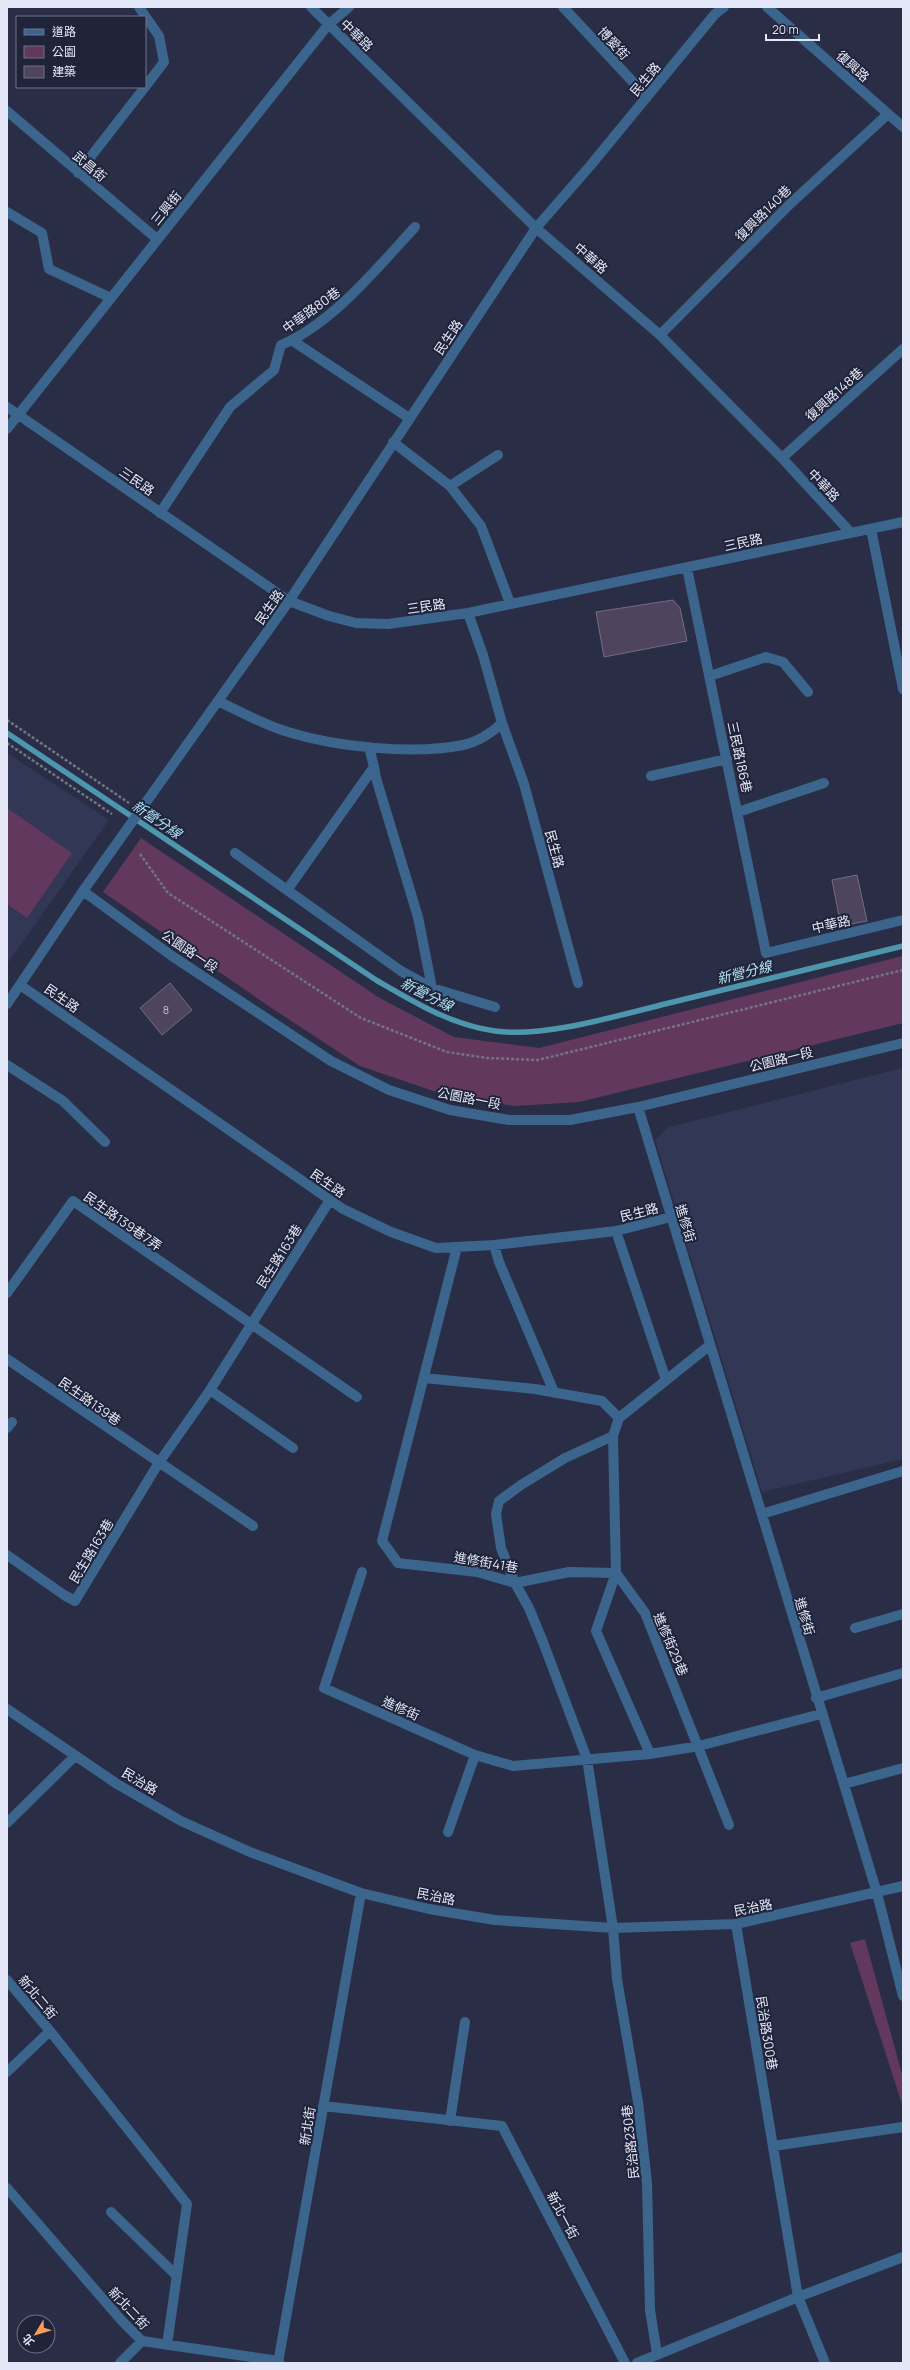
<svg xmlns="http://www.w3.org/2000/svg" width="910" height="2370" viewBox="0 0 910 2370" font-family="Manrope,'Noto Sans TC',sans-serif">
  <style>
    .built { fill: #313755 }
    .green { fill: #63385e }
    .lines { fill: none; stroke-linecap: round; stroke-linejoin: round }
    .stream { stroke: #4e96ad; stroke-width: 5.5 }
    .building { fill: #4e445d; stroke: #756a85 }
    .path { stroke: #707489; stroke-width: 2.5; stroke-dasharray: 3 2; stroke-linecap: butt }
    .minor { stroke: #3b658c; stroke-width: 10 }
    .labels { text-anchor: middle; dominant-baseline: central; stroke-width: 4; stroke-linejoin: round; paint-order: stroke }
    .number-label { font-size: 11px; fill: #bebed0 }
    .street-label { font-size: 13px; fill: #e3e7f7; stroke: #20243b }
    .water-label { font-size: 14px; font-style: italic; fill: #b0e3f4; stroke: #20243b }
  </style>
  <rect width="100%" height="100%" fill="#292e46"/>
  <path class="built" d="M 7,753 L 109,820 L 7,964 Z
    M 903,1068 L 903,1459 L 762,1492 L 655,1140 L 669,1127 Z"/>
  <path class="green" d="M 7,808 L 72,853 L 27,918 L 7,904 Z
    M 141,838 L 378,997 L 454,1037 L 539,1048 L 903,956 L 903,1023 L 579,1102 L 515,1106 L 451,1097 L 360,1066 L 270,1007 L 103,892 Z
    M 865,1939 L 903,2078 L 903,2107 L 850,1943 Z"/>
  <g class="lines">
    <path class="stream" d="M 7,733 L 376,980 C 414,1002 451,1025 495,1031 C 542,1038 617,1016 665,1004 C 744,985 824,965 903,946"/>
  </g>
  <path class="building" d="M 673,600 L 680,608 L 687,641 L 604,657 L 596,612 Z
    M 857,875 L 867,921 L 841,926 L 832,880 Z
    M 170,983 L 192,1010 L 162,1035 L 140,1008 Z"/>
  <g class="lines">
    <path class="path" d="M 7,720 L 129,803
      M 7,743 L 112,814
      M 140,854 L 168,893 L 361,1018 L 447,1052 L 487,1058 L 538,1060 L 903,970"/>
    <path class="minor" d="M 139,7 L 159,36 L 164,62 L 145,87
      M 311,7 L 536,228 L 660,335 L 782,458 L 851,533
      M 563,7 L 647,97
      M 767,7 L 903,127
      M 7,111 L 157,239
      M 78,173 L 145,87
      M 7,212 L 42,233 L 49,269 L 111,298
      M 660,335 L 790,204 L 888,114
      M 293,341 L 409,418
      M 7,407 L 289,601 L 329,616 L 356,623 L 388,624 L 468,613 L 903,522
      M 7,429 L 328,25 L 349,7
      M 393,442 L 450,486 L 481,526 L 510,603
      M 782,458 L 903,349
      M 450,486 L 498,455
      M 160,513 L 230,407 L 274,370 L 281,345 C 332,324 378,267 415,227
      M 871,529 L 903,689
      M 687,568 L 766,953 L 903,920
      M 710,676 L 766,657 L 783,662 L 808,692
      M 218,701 C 241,712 264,725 288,732 C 336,747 413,755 463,745 C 477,742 492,733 502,723 L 483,655 L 468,613
      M 502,723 L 524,784 L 578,983
      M 374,767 L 376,778 L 418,917 L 432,988
      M 651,776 L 727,759
      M 738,812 L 824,783
      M 235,853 L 401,971 L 432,988 L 495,1007
      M 287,890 L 374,767 L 369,747
      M 83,891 L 172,956 L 331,1061 L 389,1090 L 450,1110 L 509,1120 L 570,1120 L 638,1107 L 903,1043
      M 20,985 L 343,1209 L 391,1232 L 436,1248 L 494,1245 L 616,1231 L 671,1217
      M 7,1004 L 83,891 L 289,601 L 536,228 L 590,166 L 715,14 L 724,7
      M 7,1065 L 63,1101 L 105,1142
      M 638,1107 L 877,1893 L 903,1996
      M 616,1231 L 666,1380
      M 494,1245 L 499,1262 L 554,1392
      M 457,1247 L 382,1541 L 398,1563 L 477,1572 L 515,1583 L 569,1572 L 616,1573 L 596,1631 L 650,1754
      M 7,1293 L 73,1201 L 357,1397
      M 710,1345 L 619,1418 L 613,1436 L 616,1573 L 645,1613 L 729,1825
      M 7,1359 L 253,1526
      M 424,1378 L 535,1389 L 602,1401 L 619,1418
      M 210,1390 L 293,1448
      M 7,1428 L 12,1422
      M 613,1436 L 565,1458 L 521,1485 L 499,1501 L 496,1514 L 501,1548 L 515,1583 L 529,1608 L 543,1642 L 587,1759 L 613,1928 L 617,1979 L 638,2102 L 647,2183 L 650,2310 L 657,2354
      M 762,1514 L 903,1471
      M 7,1555 L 64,1595 L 75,1601 L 158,1464 L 210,1390 L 330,1200
      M 362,1572 L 324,1688 L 475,1755 L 513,1766 L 650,1754 L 699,1746 L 821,1714
      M 855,1628 L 903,1614
      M 816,1698 L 903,1673
      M 7,1709 L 117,1784 L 181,1821 L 250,1852 L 361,1893 L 429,1909 L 495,1920 L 613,1928 L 736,1924 L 903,1886
      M 844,1784 L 903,1768
      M 7,1823 L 75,1756
      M 448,1832 L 475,1755
      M 736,1924 L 798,2297 L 825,2363
      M 7,1980 L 50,2031
      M 7,2072 L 50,2031 L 187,2204 L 167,2345
      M 323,2106 L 502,2126 L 625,2363
      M 450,2121 L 465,2022
      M 773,2146 L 903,2127
      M 7,2188 L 122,2321 L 142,2341 L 279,2361
      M 111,2212 L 177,2276
      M 120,2363 L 142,2341
      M 278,2363 L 361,1893
      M 637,2363 L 798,2297 L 903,2257"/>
  </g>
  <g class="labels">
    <g class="number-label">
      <text x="166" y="1009">8</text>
    </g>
    <g class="street-label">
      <text transform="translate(357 35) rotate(44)">中華路</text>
      <text transform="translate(614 43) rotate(47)">博愛街</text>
      <text transform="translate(853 66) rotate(42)">復興路</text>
      <text transform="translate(645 79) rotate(-50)">民生路</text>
      <text transform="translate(90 166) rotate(40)">武昌街</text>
      <text transform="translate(166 208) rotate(-51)">三興街</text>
      <text transform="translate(763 213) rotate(-45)">復興路140巷</text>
      <text transform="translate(591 258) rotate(41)">中華路</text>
      <text transform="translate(311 310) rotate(-36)">中華路80巷</text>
      <text transform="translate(448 337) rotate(-56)">民生路</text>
      <text transform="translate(834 394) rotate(-42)">復興路148巷</text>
      <text transform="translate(137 481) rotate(35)">三民路</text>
      <text transform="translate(824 485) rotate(47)">中華路</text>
      <text transform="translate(743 542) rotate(-12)">三民路</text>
      <text transform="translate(426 606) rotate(-8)">三民路</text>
      <text transform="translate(269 607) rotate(-55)">民生路</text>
      <text transform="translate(740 757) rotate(78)">三民路186巷</text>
      <text transform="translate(555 849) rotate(75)">民生路</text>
      <text transform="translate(831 924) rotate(-13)">中華路</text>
      <text transform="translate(190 951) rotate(34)">公園路一段</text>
      <text transform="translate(62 998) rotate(35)">民生路</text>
      <text transform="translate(781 1059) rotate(-14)">公園路一段</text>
      <text transform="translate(469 1098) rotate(11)">公園路一段</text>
      <text transform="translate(328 1183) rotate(35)">民生路</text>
      <text transform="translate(639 1212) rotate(-14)">民生路</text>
      <text transform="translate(123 1221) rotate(35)">民生路139巷7弄</text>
      <text transform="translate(686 1223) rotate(73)">進修街</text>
      <text transform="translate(279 1256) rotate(-58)">民生路163巷</text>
      <text transform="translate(90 1401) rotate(35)">民生路139巷</text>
      <text transform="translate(91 1551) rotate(-59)">民生路163巷</text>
      <text transform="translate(486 1562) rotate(10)">進修街41巷</text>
      <text transform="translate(805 1616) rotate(74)">進修街</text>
      <text transform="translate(671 1644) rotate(67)">進修街29巷</text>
      <text transform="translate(401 1708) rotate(24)">進修街</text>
      <text transform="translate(140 1781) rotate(31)">民治路</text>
      <text transform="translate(436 1896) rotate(11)">民治路</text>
      <text transform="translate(753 1907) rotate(-11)">民治路</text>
      <text transform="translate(38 1997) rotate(50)">新北二街</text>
      <text transform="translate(767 2033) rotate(81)">民治路300巷</text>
      <text transform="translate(307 2126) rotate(-81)">新北街</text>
      <text transform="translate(630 2142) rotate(-96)">民治路230巷</text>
      <text transform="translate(563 2215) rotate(62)">新北一街</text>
      <text transform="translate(129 2308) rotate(47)">新北二街</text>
    </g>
    <g class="water-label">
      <text transform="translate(157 819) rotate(34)">新營分線</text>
      <text transform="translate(744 972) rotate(-14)">新營分線</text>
      <text transform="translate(427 994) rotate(27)">新營分線</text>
    </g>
  </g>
  <rect width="910" height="2370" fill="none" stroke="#e3e7f7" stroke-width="16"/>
  <rect x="16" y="16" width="130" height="72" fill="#20243b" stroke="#6e7286"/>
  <rect x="24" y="29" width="20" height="6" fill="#3b658c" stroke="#6e7286"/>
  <text x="52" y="36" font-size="12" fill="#e3e7f7">道路</text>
  <rect x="24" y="46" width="20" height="12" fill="#63385e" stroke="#6e7286"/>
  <text x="52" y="56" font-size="12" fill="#e3e7f7">公園</text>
  <rect x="24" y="66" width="20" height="12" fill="#4e445d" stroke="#6e7286"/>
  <text x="52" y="76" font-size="12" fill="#e3e7f7">建築</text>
  <g transform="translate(36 2334) rotate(232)"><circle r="19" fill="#20243b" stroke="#6e7286"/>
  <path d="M0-3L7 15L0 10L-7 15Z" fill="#fd9c56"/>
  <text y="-6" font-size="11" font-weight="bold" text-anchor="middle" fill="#e3e7f7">北</text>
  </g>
  <path d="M766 34v6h53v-6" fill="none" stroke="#e3e7f7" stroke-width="2"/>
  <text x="772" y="34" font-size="12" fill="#e3e7f7" stroke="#20243b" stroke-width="3" paint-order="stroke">20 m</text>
</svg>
